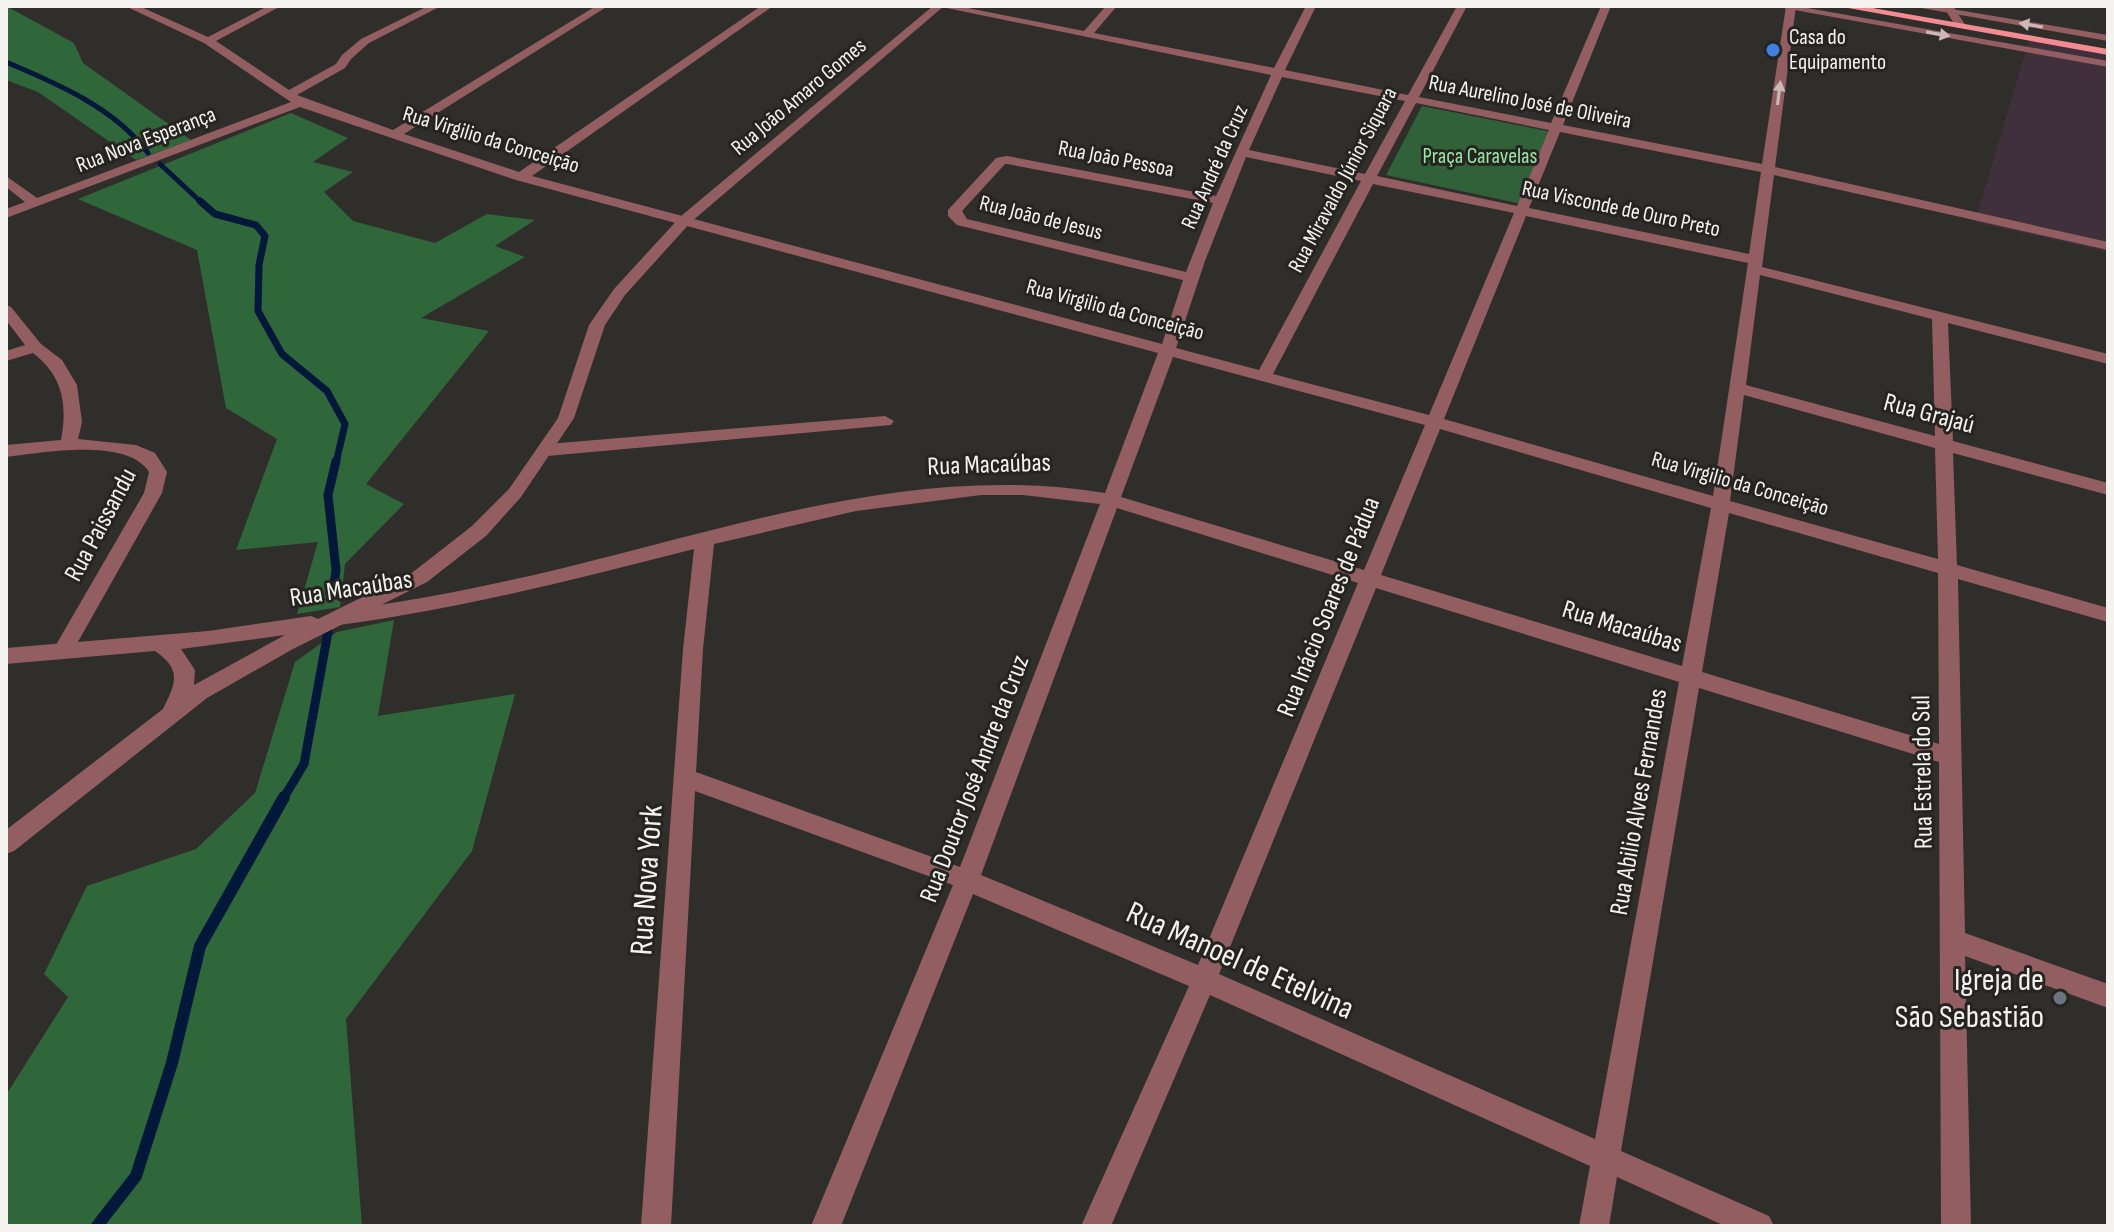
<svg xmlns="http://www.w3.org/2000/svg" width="2114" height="1232" viewBox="0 0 2114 1232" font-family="'Sofia Sans Condensed',sans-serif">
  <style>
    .commercial { fill: #40303b }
    .green { fill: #306139 }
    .forest { fill: #2f663a }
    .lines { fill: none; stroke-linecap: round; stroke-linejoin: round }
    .stream-far3 { stroke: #01183b; stroke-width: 5 }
    .stream-far2 { stroke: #01183b; stroke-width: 7 }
    .stream-far1 { stroke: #01183b; stroke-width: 9 }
    .stream { stroke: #01183b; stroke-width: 12 }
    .minor { fill: #925e61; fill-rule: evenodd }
    .tertiary { fill: #925e61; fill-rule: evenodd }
    .primary { fill: #f48a93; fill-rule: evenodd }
    .oneway { fill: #cdb7b7 }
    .shop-dot { fill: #3f7fe0; stroke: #262421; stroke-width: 3 }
    .worship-dot { fill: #6b7280; stroke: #262421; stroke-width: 3 }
    .labels { text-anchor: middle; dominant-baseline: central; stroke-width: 6; stroke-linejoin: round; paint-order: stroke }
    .far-poi-label { font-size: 22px; fill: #f4f3f0; stroke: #262421; text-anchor: start }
    .far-street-label { font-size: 22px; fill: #f4f3f0; stroke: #262421 }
    .far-park-label { font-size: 22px; fill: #97e7a3; stroke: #262421 }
    .street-label { font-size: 26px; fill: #f4f3f0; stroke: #262421 }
    .near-street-label { font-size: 32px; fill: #f4f3f0; stroke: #262421 }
    .near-poi-label { font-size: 32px; fill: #f4f3f0; stroke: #262421; text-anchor: end }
  </style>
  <rect width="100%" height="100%" fill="#302e2a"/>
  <path class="commercial" d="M 2029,40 L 2108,54 L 2108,252 L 1975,222 Z"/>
  <path class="green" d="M 1422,106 L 1552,132 L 1522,204 L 1386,175 Z"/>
  <path class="forest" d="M 6,6 L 74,43 L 83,63 L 191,140 L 136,160 L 38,92 L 6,80 Z
    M 291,113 L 348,138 L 313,162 L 353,172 L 324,192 L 353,221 L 435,243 L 487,214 L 535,220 L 495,246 L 525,257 L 421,318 L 489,331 L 366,484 L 404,504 L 345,564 L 340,607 L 297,614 L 318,542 L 236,550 L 277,439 L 226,408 L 197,250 L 78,199 Z
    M 394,620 L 378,716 L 515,694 L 472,851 L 346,1019 L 362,1226 L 6,1226 L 6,1095 L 68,997 L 44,974 L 87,886 L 196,849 L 255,793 L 295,662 L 337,632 Z"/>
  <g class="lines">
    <path class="stream-far3" d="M 6,62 C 56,83 115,108 148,153
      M 160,164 L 202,203"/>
    <path class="stream-far2" d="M 200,201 L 215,214 L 256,225 L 265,236 L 259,265 L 258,311 L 282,354 L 327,391 L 345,424 L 336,463"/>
    <path class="stream-far1" d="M 333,592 L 336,570 L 328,495 L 336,461
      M 283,799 L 304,764 L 328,632"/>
    <path class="stream" d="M 97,1226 L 136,1176 L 172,1063 L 200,946 L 284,797"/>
    <path class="minor" d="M 125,6 L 139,6 L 208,37 L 268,6 L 281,6 L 216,41 L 289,90 L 336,64 L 342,55 L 361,39 L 428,6 L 441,6 L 369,43 L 351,59 L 345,68 L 297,95 L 393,130 L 596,6 L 608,6 L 404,134 L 519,172 L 761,6 L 773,6 L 532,176 L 1162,344 L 1183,280 L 957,225 L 948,216 L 948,210 L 996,158 L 1007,156 L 1216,196 L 1271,75 L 937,6 L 958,6 L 1084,31 L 1106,6 L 1117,6 L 1094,33 L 1274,68 L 1306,6 L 1316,6 L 1285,70 L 1408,95 L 1457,6 L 1467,6 L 1419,97 L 1551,123 L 1601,6 L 1611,6 L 1563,125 L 1762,164 L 1786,6 L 1796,6 L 1775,167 L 2108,242 L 2108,250 L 1774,175 L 1762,267 L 2108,354 L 2108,364 L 1948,323 L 1953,441 L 2108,483 L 2108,495 L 1953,453 L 1957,565 L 2108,608 L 2108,622 L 1958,579 L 1965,933 L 2108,984 L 2108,1008 L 1965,956 L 1971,1226 L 1941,1226 L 1939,762 L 1699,688 L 1621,1151 L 1769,1216 L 1774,1226 L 1725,1226 L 1617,1177 L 1609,1226 L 1579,1226 L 1590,1166 L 1210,995 L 1111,1226 L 1081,1226 L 1189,986 L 973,894 L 841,1226 L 811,1226 L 953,885 L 695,791 L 671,1226 L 641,1226 L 683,649 L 694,549 C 577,579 460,609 339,625 L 332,623 L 329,618 L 332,613 C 353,606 376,606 398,602 C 443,595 489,585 534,575 C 720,532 911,461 1105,493 L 1158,353 L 516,180 L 300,107 L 6,218 L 6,209 L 25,202 L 6,187 L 6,176 L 37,198 L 291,102 L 204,43 ZM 1282,77 L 1405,101 L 1365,174 L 1249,150 ZM 1416,103 L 1549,130 L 1517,206 L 1377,176 ZM 1560,132 L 1761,172 L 1749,254 L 1529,208 ZM 1246,157 L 1361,181 L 1259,370 L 1176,348 L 1205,261 ZM 1005,164 L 1007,164 L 1213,203 L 1186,272 L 967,219 L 962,211 ZM 1373,184 L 1514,213 L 1429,415 L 1273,374 ZM 1526,216 L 1748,263 L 1713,496 L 1444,419 ZM 1760,275 L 1932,319 L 1935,436 L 1746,385 ZM 1173,357 L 1425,425 L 1364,570 L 1121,497 ZM 1744,395 L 1935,448 L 1938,559 L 1730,501 ZM 1440,429 L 1711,508 L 1682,666 L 1381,575 ZM 981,495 L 1023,495 L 1100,504 L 960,867 L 696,772 L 703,649 L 714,544 L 856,511 ZM 1117,508 L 1358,583 L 1198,965 L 981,875 ZM 1729,513 L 1938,573 L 1939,744 L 1702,672 ZM 1376,588 L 1679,682 L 1595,1139 L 1219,974 Z
      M 1943,6 L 1953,6 L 1966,26 L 1965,28 L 1957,28 Z
      M 6,305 L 11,307 L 41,344 L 62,360 L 77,385 L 82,422 L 78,439 L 136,445 L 155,453 L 167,472 L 162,493 L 70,656 L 56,656 L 53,650 L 144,493 L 149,472 C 127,437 42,453 6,457 L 6,445 L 61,440 C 68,404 62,375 33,353 L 6,361 L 6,351 L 25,345 L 6,320 Z
      M 885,416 L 894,421 L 891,425 L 547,456 L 538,450 L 547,444 Z"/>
    <path class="tertiary" d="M 933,6 L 944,6 L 691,222 L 625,295 L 605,325 L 574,418 L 521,497 L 486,536 L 427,582 L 293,649 L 207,698 L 14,851 L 6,854 L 6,830 L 163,709 C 176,682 182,670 155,651 L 6,664 L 6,648 L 208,631 L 311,616 L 318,619 L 413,572 L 472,526 L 509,489 L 558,418 L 589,325 L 614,289 L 681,216 ZM 285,635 L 194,685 L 195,670 L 181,649 Z
      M 1773,6 L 1796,6 L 2108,61 L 2108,67 Z
      M 1910,6 L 1934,6 L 2108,35 L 2108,41 Z"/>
    <path class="primary" d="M 1837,6 L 1861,6 L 2108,49 L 2108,55 Z"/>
  </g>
  <defs><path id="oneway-solid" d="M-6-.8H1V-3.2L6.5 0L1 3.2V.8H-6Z" transform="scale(2)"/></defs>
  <g class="oneway">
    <use href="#oneway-solid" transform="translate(2031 25) rotate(-170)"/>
    <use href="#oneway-solid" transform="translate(1938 34) rotate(10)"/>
    <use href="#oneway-solid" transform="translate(1779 93) rotate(-83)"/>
  </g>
  <circle class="shop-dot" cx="1773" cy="50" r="8"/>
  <circle class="worship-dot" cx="2060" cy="998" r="8"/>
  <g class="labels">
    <g class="far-poi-label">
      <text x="1789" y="37">Casa do<tspan x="1789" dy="25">Equipamento</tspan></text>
    </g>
    <g class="far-street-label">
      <text transform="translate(799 97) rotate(-40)">Rua João Amaro Gomes</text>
      <text transform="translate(1530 102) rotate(11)">Rua Aurelino José de Oliveira</text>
      <text transform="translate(146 140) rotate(-21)">Rua Nova Esperança</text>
      <text transform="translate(491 140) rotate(17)">Rua Virgilio da Conceição</text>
      <text transform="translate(1116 159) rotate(11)">Rua João Pessoa</text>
      <text transform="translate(1215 167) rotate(-66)">Rua André da Cruz</text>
      <text transform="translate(1343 180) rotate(-62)">Rua Miravaldo Júnior Siquara</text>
      <text transform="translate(1621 209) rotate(12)">Rua Visconde de Ouro Preto</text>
      <text transform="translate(1041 218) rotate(14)">Rua João de Jesus</text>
      <text transform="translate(1115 310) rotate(15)">Rua Virgilio da Conceição</text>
      <text transform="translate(1740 484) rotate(16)">Rua Virgilio da Conceição</text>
    </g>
    <g class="far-park-label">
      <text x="1480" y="156">Praça Caravelas</text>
    </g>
    <g class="street-label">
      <text transform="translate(1929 414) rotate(15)">Rua Grajaú</text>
      <text transform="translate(989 465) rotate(-2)">Rua Macaúbas</text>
      <text transform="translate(101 525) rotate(-62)">Rua Paissandu</text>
      <text transform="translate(351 589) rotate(-9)">Rua Macaúbas</text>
      <text transform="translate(1329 607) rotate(-68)">Rua Inácio Soares de Pádua</text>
      <text transform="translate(1622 627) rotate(17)">Rua Macaúbas</text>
      <text transform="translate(1923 772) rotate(-91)">Rua Estrela do Sul</text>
      <text transform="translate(975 779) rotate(-69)">Rua Doutor José Andre da Cruz</text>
      <text transform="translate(1639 802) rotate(-80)">Rua Abilio Alves Fernandes</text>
    </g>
    <g class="near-street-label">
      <text transform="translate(647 880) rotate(-86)">Rua Nova York</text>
      <text transform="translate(1240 961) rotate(24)">Rua Manoel de Etelvina</text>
    </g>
    <g class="near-poi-label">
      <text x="2044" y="980">Igreja de<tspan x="2044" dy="37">São Sebastião</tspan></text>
    </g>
  </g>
  <rect width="2114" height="1232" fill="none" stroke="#f4f3f0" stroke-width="16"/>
</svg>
